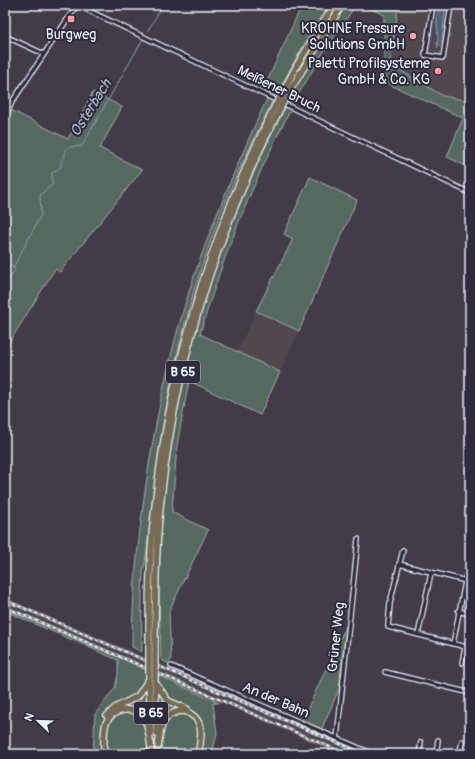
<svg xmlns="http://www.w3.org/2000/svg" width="475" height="759" viewBox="0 0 475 759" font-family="Pangolin,sans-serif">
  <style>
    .built { fill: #51474f }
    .green { fill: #576961; stroke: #a0adac }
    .water { fill: #4c6277; stroke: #8a9bab }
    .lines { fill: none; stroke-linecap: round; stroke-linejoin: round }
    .stream { stroke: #8a9bab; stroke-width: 1 }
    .minor-casing { stroke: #e8f1f8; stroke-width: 6 }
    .trunk-casing { stroke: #e8f1f8; stroke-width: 8 }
    .minor { stroke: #2f2a3d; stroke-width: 3.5 }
    .trunk { stroke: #766a55; stroke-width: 5.5 }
    .rail-casing { stroke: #e8f1f8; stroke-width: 2.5 }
    .rail { stroke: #2f2a3d; stroke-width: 1; stroke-dasharray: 3; stroke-linecap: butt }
    .trunk-bridge-casing { stroke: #e8f1f8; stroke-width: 8; stroke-linecap: butt }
    .trunk-bridge { stroke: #766a55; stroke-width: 5.5 }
    .poi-dot { fill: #ff9aa2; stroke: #2f2a3d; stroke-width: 1.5 }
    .labels { text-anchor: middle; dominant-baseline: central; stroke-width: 4; stroke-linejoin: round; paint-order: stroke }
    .shield { fill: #2f2a3d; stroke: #b0b5c0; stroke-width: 1 }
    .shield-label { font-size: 13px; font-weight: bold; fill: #e8f1f8 }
    .poi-label { font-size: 14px; fill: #e8f1f8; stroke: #2f2a3d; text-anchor: end }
    .street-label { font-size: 14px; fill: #e8f1f8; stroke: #2f2a3d }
    .water-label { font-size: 15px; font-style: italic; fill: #aab8c4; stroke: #2f2a3d }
  </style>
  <rect width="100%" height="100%" fill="#433b48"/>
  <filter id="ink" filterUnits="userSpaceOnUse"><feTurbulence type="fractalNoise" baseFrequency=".025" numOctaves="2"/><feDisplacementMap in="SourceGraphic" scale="8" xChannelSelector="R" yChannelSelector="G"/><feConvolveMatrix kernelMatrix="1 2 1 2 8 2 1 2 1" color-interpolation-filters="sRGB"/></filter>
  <g filter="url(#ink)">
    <path class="built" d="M 394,5 L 470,5 L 470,101 L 443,96 L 389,64 L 398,8 Z
      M 256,311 L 299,331 L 280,372 L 237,352 Z
      M 5,598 L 163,664 L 368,754 L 341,754 L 303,739 L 5,609 Z"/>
    <path class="green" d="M 302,5 L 329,5 L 317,22 L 275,96 L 263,90 Z
      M 346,5 L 356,5 L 323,53 L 292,105 L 287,102 L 302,75 Z
      M 363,5 L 394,5 L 398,8 L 390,64 L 443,96 L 470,101 L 470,168 L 447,157 L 463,118 L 384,82 L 384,15 Z
      M 93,92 L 122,107 L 100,148 L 142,170 L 60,272 L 55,269 L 7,346 L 5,345 L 5,286 L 15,269 L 11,266 L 5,276 L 5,124 L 11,110 L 68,139 Z
      M 268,97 L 273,100 C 252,142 231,185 215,229 C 176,333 157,439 147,550 C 146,558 144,566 143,574 C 141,600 142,626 142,652 L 132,647 C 132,605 136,563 141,521 C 152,432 170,343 200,259 C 220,204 243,150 268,97 Z
      M 286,106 L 291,109 C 253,182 223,255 200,334 L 280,372 L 260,415 L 189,381 L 177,445 L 172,512 L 208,530 L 169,611 L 171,660 L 168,663 L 161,660 C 160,624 158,587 160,551 C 166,446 188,340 225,241 C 242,195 263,151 286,106 Z
      M 310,177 L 357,200 L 299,331 L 256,311 L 293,239 L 284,234 Z
      M 5,609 L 118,657 L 219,703 L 213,703 L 217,733 L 212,754 L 93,754 L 95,714 L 115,688 L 118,674 L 118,660 L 5,611 Z
      M 346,626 L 339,689 L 320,733 L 300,725 Z"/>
    <path class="water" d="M 441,5 L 445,6 L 445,10 L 442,42 L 438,48 L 437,45 C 440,33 433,17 441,5 Z"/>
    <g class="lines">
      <path class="stream" d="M 147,32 L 163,5
        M 5,283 L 41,215 L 40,195 L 52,185 L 52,173 L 61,167 L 61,161 L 65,156 L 65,151 L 70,147 L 82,146 L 143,39"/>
      <g class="minor-casing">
        <path id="minor" d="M 77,5 L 470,193
          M 433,5 L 425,55 L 443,58 L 451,5
          M 5,36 L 44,54
          M 5,118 L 12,102 L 77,5
          M 403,550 L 390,603 L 388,627 L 470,648
          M 399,564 L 470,582
          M 458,611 L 470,614
          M 418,635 L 431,573
          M 453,644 L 468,566
          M 462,663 L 465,647
          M 171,666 L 373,754
          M 385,672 L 470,693
          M 337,738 L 358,539
          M 331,751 L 332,754
          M 419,754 L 421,742
          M 436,754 L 438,740
          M 460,754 L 462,741"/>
      </g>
      <g class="trunk-casing">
        <path id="trunk" d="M 282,94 L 297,65 L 334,5
          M 286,97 L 342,5
          M 149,649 C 149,605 149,560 154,516 C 168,372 210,235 275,106
          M 155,651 C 155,607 155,563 159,518 C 172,375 214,236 280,109
          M 149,679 L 151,734
          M 155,682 L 168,701 L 187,709
          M 155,684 L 157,734
          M 107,716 L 115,708 L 138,696 L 149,679
          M 151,743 L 151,754
          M 158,747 C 160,728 162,711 185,711 C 205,719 202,736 198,754
          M 104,754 C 104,744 103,732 106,723 C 112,709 133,705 143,717 C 149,724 149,738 151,747"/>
      </g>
      <use href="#minor" class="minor"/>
      <use href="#trunk" class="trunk"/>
      <g class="rail-casing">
        <path id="rail" d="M 5,600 L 363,754
          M 5,607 L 346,754"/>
      </g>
      <use href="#rail" class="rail"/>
      <g class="trunk-bridge-casing">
        <path id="trunk-bridge" d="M 275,106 L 282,94
          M 280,109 L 286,97
          M 149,649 L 149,679
          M 155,651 L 155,681"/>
      </g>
      <use href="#trunk-bridge" class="trunk-bridge"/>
    </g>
  </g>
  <g class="poi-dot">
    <rect x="67" y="15" width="8" height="8" rx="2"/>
    <circle cx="413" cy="36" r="4"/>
    <circle cx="438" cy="71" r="4"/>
  </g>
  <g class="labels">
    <g class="shield">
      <rect x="166" y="361" width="34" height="22" rx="3"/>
      <rect x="134" y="702" width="34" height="22" rx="3"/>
    </g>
    <g class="shield-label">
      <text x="183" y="372">B 65</text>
      <text x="151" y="713">B 65</text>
    </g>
    <g class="poi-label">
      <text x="405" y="28">KROHNE Pressure<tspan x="405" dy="16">Solutions GmbH</tspan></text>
      <text x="71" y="34" text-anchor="middle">Burgweg</text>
      <text x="430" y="63">Paletti Profilsysteme<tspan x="430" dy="16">GmbH &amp; Co. KG</tspan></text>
    </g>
    <g class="street-label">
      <text transform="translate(279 89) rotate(26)">Meißener Bruch</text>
      <text transform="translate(336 637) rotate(-84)">Grüner Weg</text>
      <text transform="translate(276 700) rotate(23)">An der Bahn</text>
    </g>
    <g class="water-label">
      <text transform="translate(91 108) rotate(-58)">Osterbach</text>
    </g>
  </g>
  <rect width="475" height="759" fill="none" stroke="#2f2a3d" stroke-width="20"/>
  <rect x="10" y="10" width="455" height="739" fill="none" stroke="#e8f1f8" stroke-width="1.5" filter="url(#ink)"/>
  <g transform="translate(38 721) rotate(293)" stroke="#2f2a3d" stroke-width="3" paint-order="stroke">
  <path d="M0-3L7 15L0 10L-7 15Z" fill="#e8f1f8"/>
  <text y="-6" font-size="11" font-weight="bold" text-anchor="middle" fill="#e8f1f8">N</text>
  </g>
</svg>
